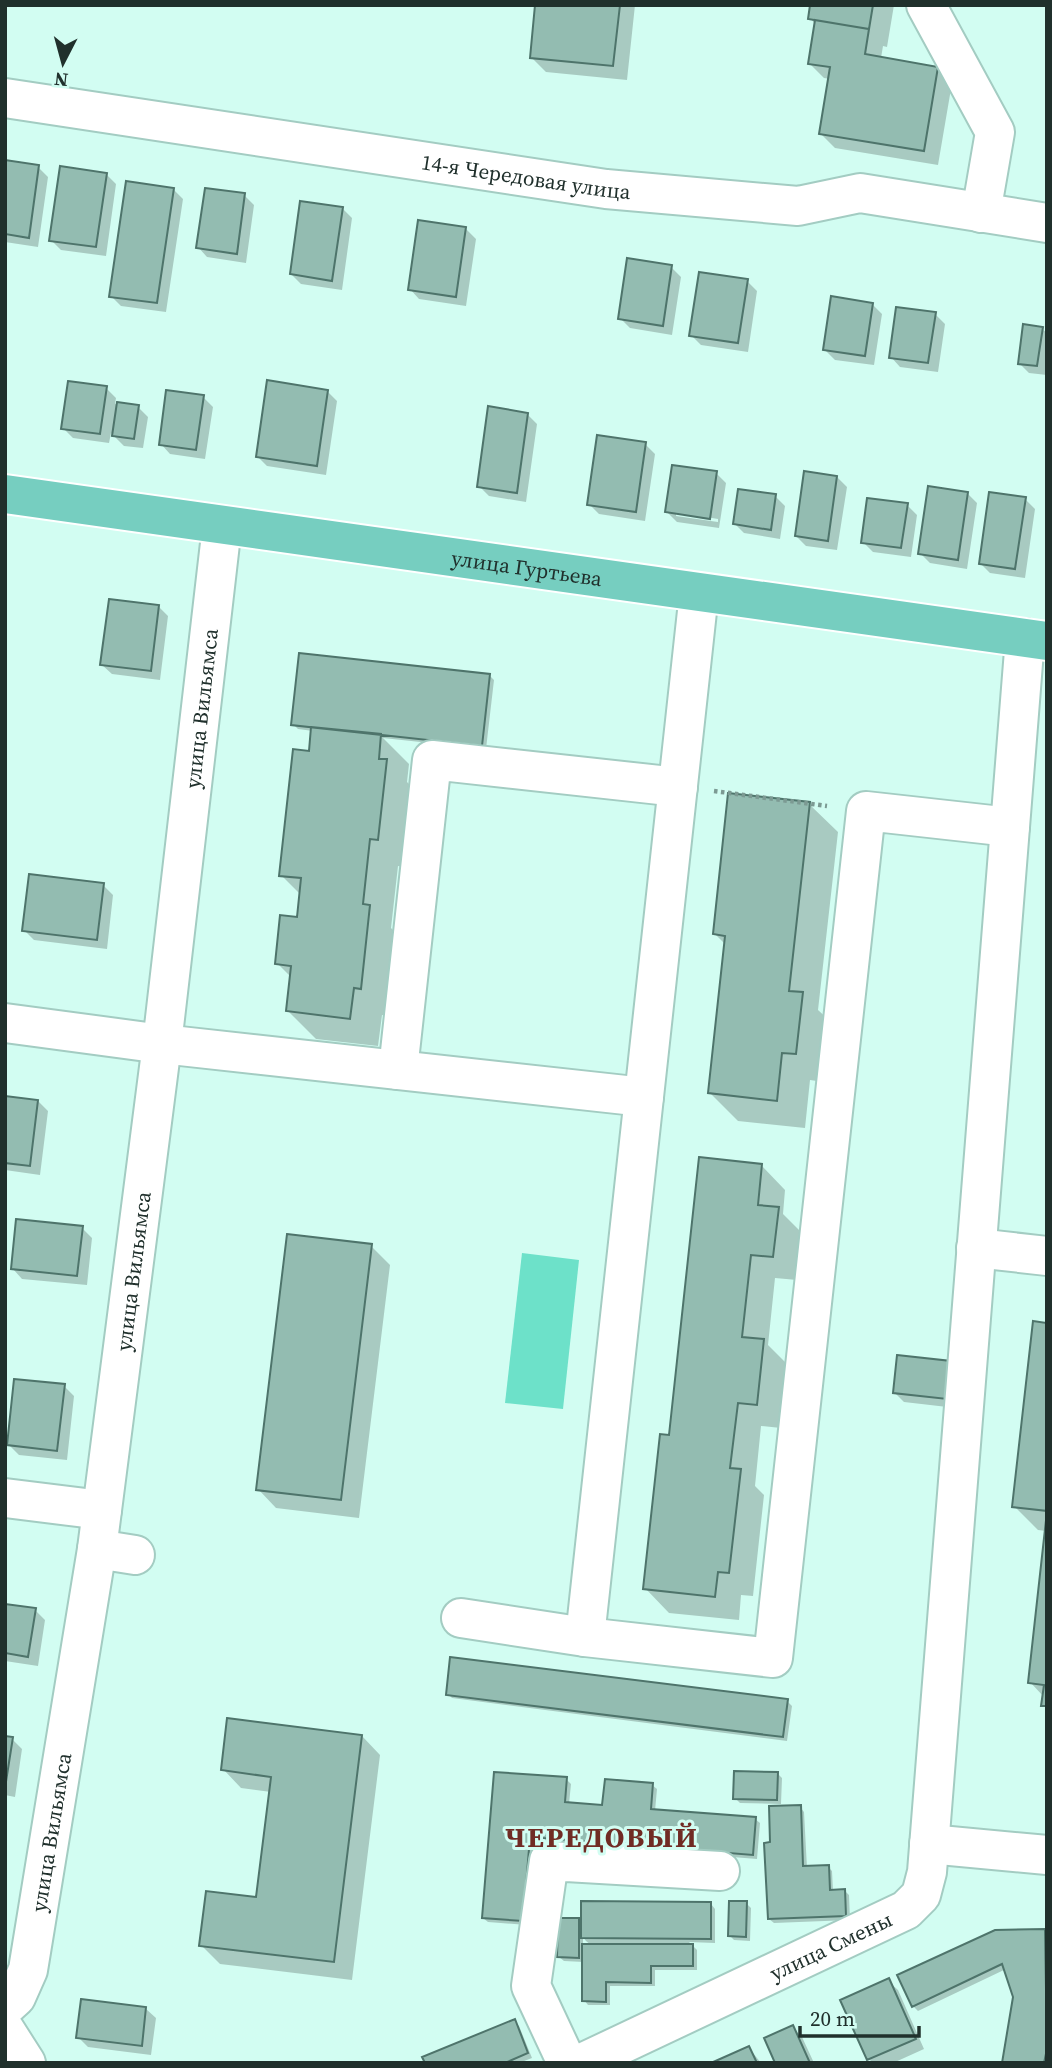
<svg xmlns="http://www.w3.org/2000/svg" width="1052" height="2068" viewBox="0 0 1052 2068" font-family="'Source Serif 4',serif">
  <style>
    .pitch { fill: #6de1c9 }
    .shadow { fill: #0003; fill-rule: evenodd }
    .building { fill: #93bcb1; stroke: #4e746b; stroke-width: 2 }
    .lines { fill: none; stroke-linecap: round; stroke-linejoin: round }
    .minor-casing { stroke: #a3ccc2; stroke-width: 42 }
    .major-casing { stroke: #fff; stroke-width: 42 }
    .path { stroke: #7c9a93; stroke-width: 4.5; stroke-dasharray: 3.5 3.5; stroke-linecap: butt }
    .minor { stroke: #fff; stroke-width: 38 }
    .major { stroke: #76cec0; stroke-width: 38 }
    .labels { text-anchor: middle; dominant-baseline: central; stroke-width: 6; stroke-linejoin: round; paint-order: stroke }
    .street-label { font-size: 21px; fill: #20302c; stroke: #d2fdf2 }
    .district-label { font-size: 28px; font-weight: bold; letter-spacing: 2px; fill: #702b24; stroke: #d2fdf2 }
  </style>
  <rect width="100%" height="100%" fill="#d2fdf2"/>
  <path class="pitch" d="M 522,1253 L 579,1260 L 563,1409 L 505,1403 Z"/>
  <path class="shadow" d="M 537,5 L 635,5 L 627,80 L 546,72 L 531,57 Z
    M 812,5 L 894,5 L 887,47 L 883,46 L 881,58 L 937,69 L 952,83 L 938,165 L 835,148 L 820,133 L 830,79 L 824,78 L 809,63 L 816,25 L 810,18 Z
    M 5,162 L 38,167 L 48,177 L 38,247 L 5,242 Z
    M 106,174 L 116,184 L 106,256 L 61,250 L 51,240 Z
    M 173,189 L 183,199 L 166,312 L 121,306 L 111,296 Z
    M 244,195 L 254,205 L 246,263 L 207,257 L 198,247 Z
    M 342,208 L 352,218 L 342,290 L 301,284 L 291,274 Z
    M 466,229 L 476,239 L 466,306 L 419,299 L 410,289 Z
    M 671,267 L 681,277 L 672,335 L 630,328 L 620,318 Z
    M 747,281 L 757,291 L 748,352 L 701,345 L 691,335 Z
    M 872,304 L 882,314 L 874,365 L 835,360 L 825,350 Z
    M 935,314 L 945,324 L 938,372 L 900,367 L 891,357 Z
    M 1042,329 L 1047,333 L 1047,375 L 1029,373 L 1019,363 Z
    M 106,388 L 116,398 L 115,404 L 138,407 L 148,417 L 143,448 L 124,446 L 111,433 L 109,443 L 73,438 L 63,428 Z
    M 327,391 L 337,401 L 326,475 L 267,466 L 257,456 Z
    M 203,397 L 213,407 L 205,459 L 170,454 L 161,444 Z
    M 527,414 L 537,424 L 526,502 L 489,496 L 479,486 Z
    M 645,444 L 655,454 L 645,521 L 599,514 L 589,504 Z
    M 716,473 L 726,483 L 719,528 L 677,522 L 667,512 ZM 676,512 L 718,519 L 718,522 L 676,516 Z
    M 837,477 L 847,487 L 837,550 L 806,546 L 796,536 Z
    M 967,493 L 977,503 L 967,569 L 930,563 L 920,553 Z
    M 775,496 L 785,506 L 780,539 L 744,533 L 734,523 Z
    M 1025,499 L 1035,509 L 1025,578 L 990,573 L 980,563 Z
    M 907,505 L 917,515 L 911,557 L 873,552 L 863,542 Z
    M 158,606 L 168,616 L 160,680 L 112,674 L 102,665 Z
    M 489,675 L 494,680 L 486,749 L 383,738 L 409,764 L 407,782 L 414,789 L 406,867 L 398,866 L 391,928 L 398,935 L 389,1016 L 382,1015 L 378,1046 L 316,1039 L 288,1011 L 292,978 L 277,963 L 298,919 L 301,895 L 281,875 L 310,752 L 313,731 L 298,729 L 293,724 Z
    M 809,804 L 838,832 L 818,1010 L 831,1022 L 824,1082 L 810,1080 L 805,1128 L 738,1121 L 710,1093 L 726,945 L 715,934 Z
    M 103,885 L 113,895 L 107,949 L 34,940 L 24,930 Z
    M 5,1097 L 38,1101 L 48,1111 L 40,1175 L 5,1170 Z
    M 761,1165 L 785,1190 L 783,1214 L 802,1233 L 797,1280 L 775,1278 L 768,1345 L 788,1365 L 781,1428 L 761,1426 L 755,1486 L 764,1495 L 753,1596 L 741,1595 L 739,1620 L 669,1613 L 645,1588 L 670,1437 Z
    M 82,1228 L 92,1238 L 87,1285 L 22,1279 L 13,1269 Z
    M 371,1246 L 390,1265 L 359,1518 L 276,1508 L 258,1489 Z
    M 1047,1325 L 1047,1708 L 1043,1705 L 1044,1697 L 1030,1682 L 1046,1531 L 1038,1530 L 1014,1506 Z
    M 960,1372 L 956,1408 L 904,1402 L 894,1392 Z
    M 64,1386 L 74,1396 L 67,1460 L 19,1455 L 9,1445 Z
    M 5,1606 L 35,1610 L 45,1620 L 38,1666 L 5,1661 Z
    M 448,1694 L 787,1701 L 792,1706 L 787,1741 L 452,1698 Z
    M 362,1736 L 380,1755 L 352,1980 L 220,1964 L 201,1945 L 258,1899 L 271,1792 L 241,1788 L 223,1769 Z
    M 5,1738 L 12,1739 L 22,1749 L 15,1797 L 5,1795 Z
    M 495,1773 L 566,1779 L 571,1784 L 569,1804 L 604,1807 L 652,1785 L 657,1789 L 655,1811 L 755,1819 L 760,1823 L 757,1859 L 534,1841 L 527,1925 L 488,1922 L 483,1918 Z
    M 777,1773 L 782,1778 L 781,1804 L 740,1803 L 735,1798 Z
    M 800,1807 L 804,1812 L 807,1868 L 828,1867 L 832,1871 L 833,1891 L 844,1890 L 849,1895 L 850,1920 L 774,1923 L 769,1919 L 772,1844 Z
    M 746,1903 L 751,1908 L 750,1941 L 734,1940 L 730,1936 Z
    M 711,1904 L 715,1909 L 715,1943 L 689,1942 L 697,1950 L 697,1970 L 655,1970 L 655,1986 L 610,1986 L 610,2005 L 588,2005 L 584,2000 L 584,1962 L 564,1961 L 559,1957 L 578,1920 L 583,1924 ZM 583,1937 L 586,1941 L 591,1945 L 583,1945 Z
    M 1045,1931 L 1047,1933 L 1047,2063 L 1004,2063 L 1015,1997 L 1006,1969 L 918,2011 L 913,2006 Z
    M 888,1981 L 898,1990 L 924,2049 L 893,2063 L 873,2063 L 869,2059 Z
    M 146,2009 L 156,2018 L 151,2055 L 88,2047 L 78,2037 Z
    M 514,2021 L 519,2026 L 532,2058 L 519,2063 L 426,2063 Z
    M 792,2027 L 802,2037 L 814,2063 L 777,2063 Z
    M 749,2048 L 761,2063 L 715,2063 Z"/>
  <path class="building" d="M 535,5 L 620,5 L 613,66 L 530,58 Z
    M 810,5 L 873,5 L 869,29 L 808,19 Z
    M 815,20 L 869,29 L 865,54 L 938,67 L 924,151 L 819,134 L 830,67 L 808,64 Z
    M 5,160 L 39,165 L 29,238 L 5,234 Z
    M 60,166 L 107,173 L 96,247 L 49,241 Z
    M 126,181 L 174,188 L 157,303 L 109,297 Z
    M 205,188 L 245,193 L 237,254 L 196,248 Z
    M 300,201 L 343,207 L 332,281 L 290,274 Z
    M 418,220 L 466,227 L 456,297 L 408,290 Z
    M 627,258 L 672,265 L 663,326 L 618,319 Z
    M 699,272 L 748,279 L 738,343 L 689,336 Z
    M 831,296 L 873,303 L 865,356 L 823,350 Z
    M 896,307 L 936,312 L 928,363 L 889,358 Z
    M 1023,324 L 1043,327 L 1037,366 L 1018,364 Z
    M 267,380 L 328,390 L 317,466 L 256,457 Z
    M 68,381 L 107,386 L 100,434 L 61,429 Z
    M 166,390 L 204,395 L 196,450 L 159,445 Z
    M 117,402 L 139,405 L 134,439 L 112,436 Z
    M 488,406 L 528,413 L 517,493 L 477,487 Z
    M 597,435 L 646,442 L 636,512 L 587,505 Z
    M 672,465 L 717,471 L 710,519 L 665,512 Z
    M 804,471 L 837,476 L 828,541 L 795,536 Z
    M 928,486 L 968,492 L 958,560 L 918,554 Z
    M 738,489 L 776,494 L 771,530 L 733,524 Z
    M 989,492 L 1026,497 L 1015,569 L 979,564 Z
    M 867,498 L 908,503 L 901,548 L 861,543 Z
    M 109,599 L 159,605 L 151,671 L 100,665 Z
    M 299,653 L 490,674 L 482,746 L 291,725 Z
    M 311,727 L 381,734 L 379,759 L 387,759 L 378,840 L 370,839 L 363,904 L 370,905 L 361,989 L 354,988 L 350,1019 L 286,1011 L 291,966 L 275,964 L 280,915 L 297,917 L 301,878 L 279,876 L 293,749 L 309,751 Z
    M 728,793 L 810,802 L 789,991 L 803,992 L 796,1054 L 782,1053 L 777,1101 L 708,1093 L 725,936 L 713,934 Z
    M 29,874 L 104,883 L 97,940 L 22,931 Z
    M 5,1096 L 38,1100 L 30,1166 L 5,1163 Z
    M 699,1157 L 762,1164 L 758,1205 L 779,1207 L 773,1257 L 751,1255 L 742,1337 L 764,1339 L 757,1405 L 738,1403 L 730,1468 L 741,1469 L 729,1573 L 718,1572 L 715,1597 L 643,1589 L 660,1434 L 669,1435 Z
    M 16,1219 L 83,1226 L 77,1276 L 11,1269 Z
    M 287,1234 L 372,1244 L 341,1500 L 256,1490 Z
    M 1033,1321 L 1047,1323 L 1047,1706 L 1041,1706 L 1044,1685 L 1028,1683 L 1047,1511 L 1012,1507 Z
    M 897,1355 L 951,1361 L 947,1399 L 893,1393 Z
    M 14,1379 L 65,1384 L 57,1451 L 7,1445 Z
    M 5,1604 L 36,1608 L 28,1657 L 5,1653 Z
    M 450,1657 L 788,1699 L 783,1737 L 446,1695 Z
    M 227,1718 L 362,1735 L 334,1962 L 199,1946 L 206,1891 L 256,1897 L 271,1777 L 221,1770 Z
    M 5,1736 L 13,1737 L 5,1788 Z
    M 734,1771 L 778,1772 L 777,1800 L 733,1799 Z
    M 494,1772 L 567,1777 L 565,1802 L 602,1805 L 605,1779 L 653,1783 L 651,1809 L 756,1817 L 753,1855 L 530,1837 L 523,1921 L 482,1918 Z
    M 801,1805 L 803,1866 L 829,1865 L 830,1890 L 845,1889 L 846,1916 L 768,1919 L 764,1843 L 770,1842 L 769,1806 Z
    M 581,1901 L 711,1902 L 711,1939 L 581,1938 Z
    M 729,1901 L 747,1901 L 746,1937 L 728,1936 Z
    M 558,1918 L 579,1918 L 579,1958 L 557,1957 Z
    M 1045,1929 L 1047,2049 L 1044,2063 L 1002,2063 L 1013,1997 L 1002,1964 L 912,2007 L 897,1975 L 995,1930 Z
    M 582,1944 L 693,1944 L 693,1966 L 651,1966 L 651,1983 L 606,1982 L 606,2002 L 582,2001 Z
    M 889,1978 L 916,2039 L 867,2060 L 840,2000 Z
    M 81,1999 L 146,2007 L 142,2046 L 76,2038 Z
    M 515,2019 L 528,2053 L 505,2063 L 425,2063 L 422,2057 Z
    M 793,2025 L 810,2063 L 775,2063 L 764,2038 Z
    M 749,2046 L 757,2063 L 711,2063 Z"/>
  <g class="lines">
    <g class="minor-casing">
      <g id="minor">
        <path d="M 926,5 L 995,132 L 981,213"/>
        <path id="s1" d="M 5,98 L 606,189 L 798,206 L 860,193 L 1047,223"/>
        <path d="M 5,1023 L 162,1044 L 644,1097"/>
        <path d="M 398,1070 L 432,760 L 678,787"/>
        <path d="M 976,1248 L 1047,1256"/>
        <path d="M 5,1498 L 102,1510"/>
        <path d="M 97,1549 L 135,1555"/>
        <path d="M 461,1618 L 585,1637 L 773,1658 L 866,811 L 1010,827"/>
        <path d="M 585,1637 L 699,593"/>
        <path d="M 929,1844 L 1047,1855"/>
        <path id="s2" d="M 5,2007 L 16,1997 L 28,1970 L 97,1549 L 162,1044 L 222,526"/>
        <path d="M 5,2030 L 26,2063"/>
        <path d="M 567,2063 L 531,1986 L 549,1861 L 720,1871"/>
        <path id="s3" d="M 582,2063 L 906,1910 L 921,1895 L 927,1872 L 1025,638"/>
      </g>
    </g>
    <g class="major-casing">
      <g id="major">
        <path id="s4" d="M 5,494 L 1047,641"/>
      </g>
    </g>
    <path class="path" d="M 714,791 L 827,806"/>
    <use href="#minor" class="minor"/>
    <use href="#major" class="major"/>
  </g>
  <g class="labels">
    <g class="street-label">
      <text stroke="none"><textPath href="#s1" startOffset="527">14-я Чередовая улица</textPath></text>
      <text stroke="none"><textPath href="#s4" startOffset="527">улица Гуртьева</textPath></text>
      <text stroke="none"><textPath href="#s2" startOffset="1318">улица Вильямса</textPath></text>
      <text stroke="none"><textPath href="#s2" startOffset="751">улица Вильямса</textPath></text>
      <text stroke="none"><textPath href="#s2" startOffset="184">улица Вильямса</textPath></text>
      <text stroke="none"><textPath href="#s3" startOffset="275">улица Смены</textPath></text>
    </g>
    <g class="district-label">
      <text x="602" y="1837">ЧЕРЕДОВЫЙ</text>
    </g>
  </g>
  <rect width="1052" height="2068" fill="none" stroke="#20302c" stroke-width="14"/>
  <g transform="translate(63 63) rotate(186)" stroke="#d2fdf2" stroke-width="5" paint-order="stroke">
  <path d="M0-5L12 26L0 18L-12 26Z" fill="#20302c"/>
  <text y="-10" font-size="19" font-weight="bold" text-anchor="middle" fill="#20302c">N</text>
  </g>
  <path d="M800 2026v10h119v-10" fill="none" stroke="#20302c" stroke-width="3.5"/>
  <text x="810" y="2026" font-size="21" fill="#20302c" stroke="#d2fdf2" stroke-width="5" paint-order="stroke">20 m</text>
</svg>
